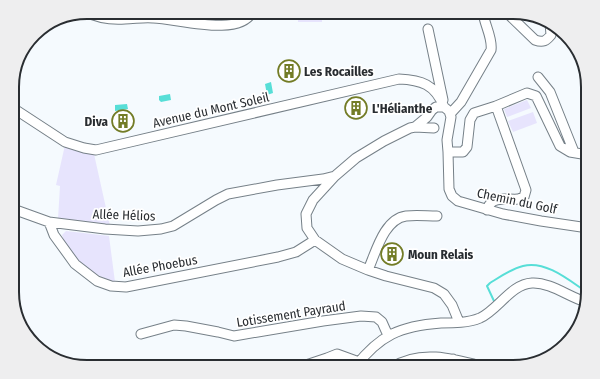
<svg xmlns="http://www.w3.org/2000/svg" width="600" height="379" viewBox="0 0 600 379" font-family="'Fira Sans Condensed',sans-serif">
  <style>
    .green { fill: #e7e4fd }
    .water { fill: #57ded7 }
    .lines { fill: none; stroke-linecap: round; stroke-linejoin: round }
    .stream { stroke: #57ded7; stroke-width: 2 }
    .street-casing { stroke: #768088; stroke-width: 11 }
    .street { stroke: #fff; stroke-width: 9 }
    .labels { text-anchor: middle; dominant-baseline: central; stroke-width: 3.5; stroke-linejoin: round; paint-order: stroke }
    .poi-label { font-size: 13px; font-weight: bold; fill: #292d31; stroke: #fff; text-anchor: start }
    .street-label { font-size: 13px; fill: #292d31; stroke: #fff }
    .rim { fill: none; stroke: #292d31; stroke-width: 2 }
  </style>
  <rect width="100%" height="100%" fill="#f5fafe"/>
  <path class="green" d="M 298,12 L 322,12 L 322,22 L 298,22 Z
    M 527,100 L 531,108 L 507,117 L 504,109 Z
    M 533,112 L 537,123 L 513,132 L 508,121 Z
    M 65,145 C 75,150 83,153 94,154 L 110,226 L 58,219 L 60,186 L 56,185 Z
    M 66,231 L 109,236 L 115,282 C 98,276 80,268 70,253 C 66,247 64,241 62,235 Z"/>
  <path class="water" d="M 271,82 L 273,93 L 267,95 L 265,84 Z
    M 170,94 L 171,100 L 161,102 L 159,100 L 159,96 Z
    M 127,104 L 128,109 L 115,111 L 115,105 Z"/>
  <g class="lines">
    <path class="stream" d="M 494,301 L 487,286 L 490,283 C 501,276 511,269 523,266 C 546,260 570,281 588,293"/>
    <g class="street-casing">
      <path id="street" d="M 86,12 C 98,18 112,20 125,19 C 134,19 144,17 153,18 C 176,18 239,38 252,12
        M 506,12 L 535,40 C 543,43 546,41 551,35 L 550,23
        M 428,29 L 443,100
        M 586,76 L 587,80
        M 538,77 L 550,92 L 574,152
        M 496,106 L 527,93 L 536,96 L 560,146 L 570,152 L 582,154 L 588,153
        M 13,108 L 65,142 L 84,148 L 96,150 L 399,79 C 421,80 435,84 444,107
        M 450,114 L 461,102 L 491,50 C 493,38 484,24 483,12
        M 415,127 L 427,117 L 432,110 L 436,107 L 444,107 L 449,111 L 451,117 L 447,140 L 448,152 L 449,189 L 452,196 L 458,201 L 503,214 L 541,221 L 588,228
        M 434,128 L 415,127 L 410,128 L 384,141 L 356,158 L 335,176 L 313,200 L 306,214 L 307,228 L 315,240 L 342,259 L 368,270 L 386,276 L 434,288 L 444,294 L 452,305 L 459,322
        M 448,152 L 463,152 L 467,147 L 470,120 L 474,113 L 496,106 L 526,190 L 524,197 C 522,197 520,199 518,199 C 510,200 496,196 490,204 C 488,206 488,208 487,210
        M 13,209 L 49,222 L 54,235 L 75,264 L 97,281 L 111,286 L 126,287 L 278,257 L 296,252 L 315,240
        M 49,222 L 105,229 L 138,231 L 161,229 L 173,226 L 216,200 L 228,194 L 277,185 L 323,179 L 335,176
        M 368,270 C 376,252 384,219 406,216 C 416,215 427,216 437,216
        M 141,334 L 174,325 L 186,326 L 218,332 L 234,336 L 323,321 L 361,316 L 376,317 L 382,322 L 386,331 L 389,335
        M 285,367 L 306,365 L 327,358 L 337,354 L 359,362
        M 355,367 C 380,335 400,326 441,323 C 454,323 468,323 480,318 C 498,310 511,284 532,283 C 550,282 569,297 586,302
        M 393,367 C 421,349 454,359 484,367
        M 437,367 L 452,362 L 453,359"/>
    </g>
    <use href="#street" class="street"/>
  </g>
  <defs>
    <g id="building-ring" transform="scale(1.15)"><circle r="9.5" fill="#fff" stroke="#737c26" stroke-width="1.5"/><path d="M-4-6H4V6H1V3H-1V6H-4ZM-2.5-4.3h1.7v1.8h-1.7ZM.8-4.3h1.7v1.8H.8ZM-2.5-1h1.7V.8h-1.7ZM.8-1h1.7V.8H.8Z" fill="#737c26"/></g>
  </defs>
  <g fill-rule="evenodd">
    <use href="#building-ring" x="289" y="71"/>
    <use href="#building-ring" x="356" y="108"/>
    <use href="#building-ring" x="123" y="121"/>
    <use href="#building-ring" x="392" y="254"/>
  </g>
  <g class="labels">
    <g class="poi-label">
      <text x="304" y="71">Les Rocailles</text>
      <text x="372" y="108">L'Hélianthe</text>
      <text x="108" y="121" text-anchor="end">Diva</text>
      <text x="408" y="254">Moun Relais</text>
    </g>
    <g class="street-label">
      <text transform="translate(211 110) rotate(-13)">Avenue du Mont Soleil</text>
      <text transform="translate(517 201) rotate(12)">Chemin du Golf</text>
      <text transform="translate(124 215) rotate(2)">Allée Hélios</text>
      <text transform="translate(160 266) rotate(-10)">Allée Phoebus</text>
      <text transform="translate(291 314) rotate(-9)">Lotissement Payraud</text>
    </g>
  </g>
  <path d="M0 0H600V379H0ZM87 19H513A68 68 0 0 1 581 87V292A68 68 0 0 1 513 360H87A68 68 0 0 1 19 292V87A68 68 0 0 1 87 19Z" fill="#eeeeef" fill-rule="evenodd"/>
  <path class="rim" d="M87 19H513A68 68 0 0 1 581 87V292A68 68 0 0 1 513 360H87A68 68 0 0 1 19 292V87A68 68 0 0 1 87 19Z"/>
</svg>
